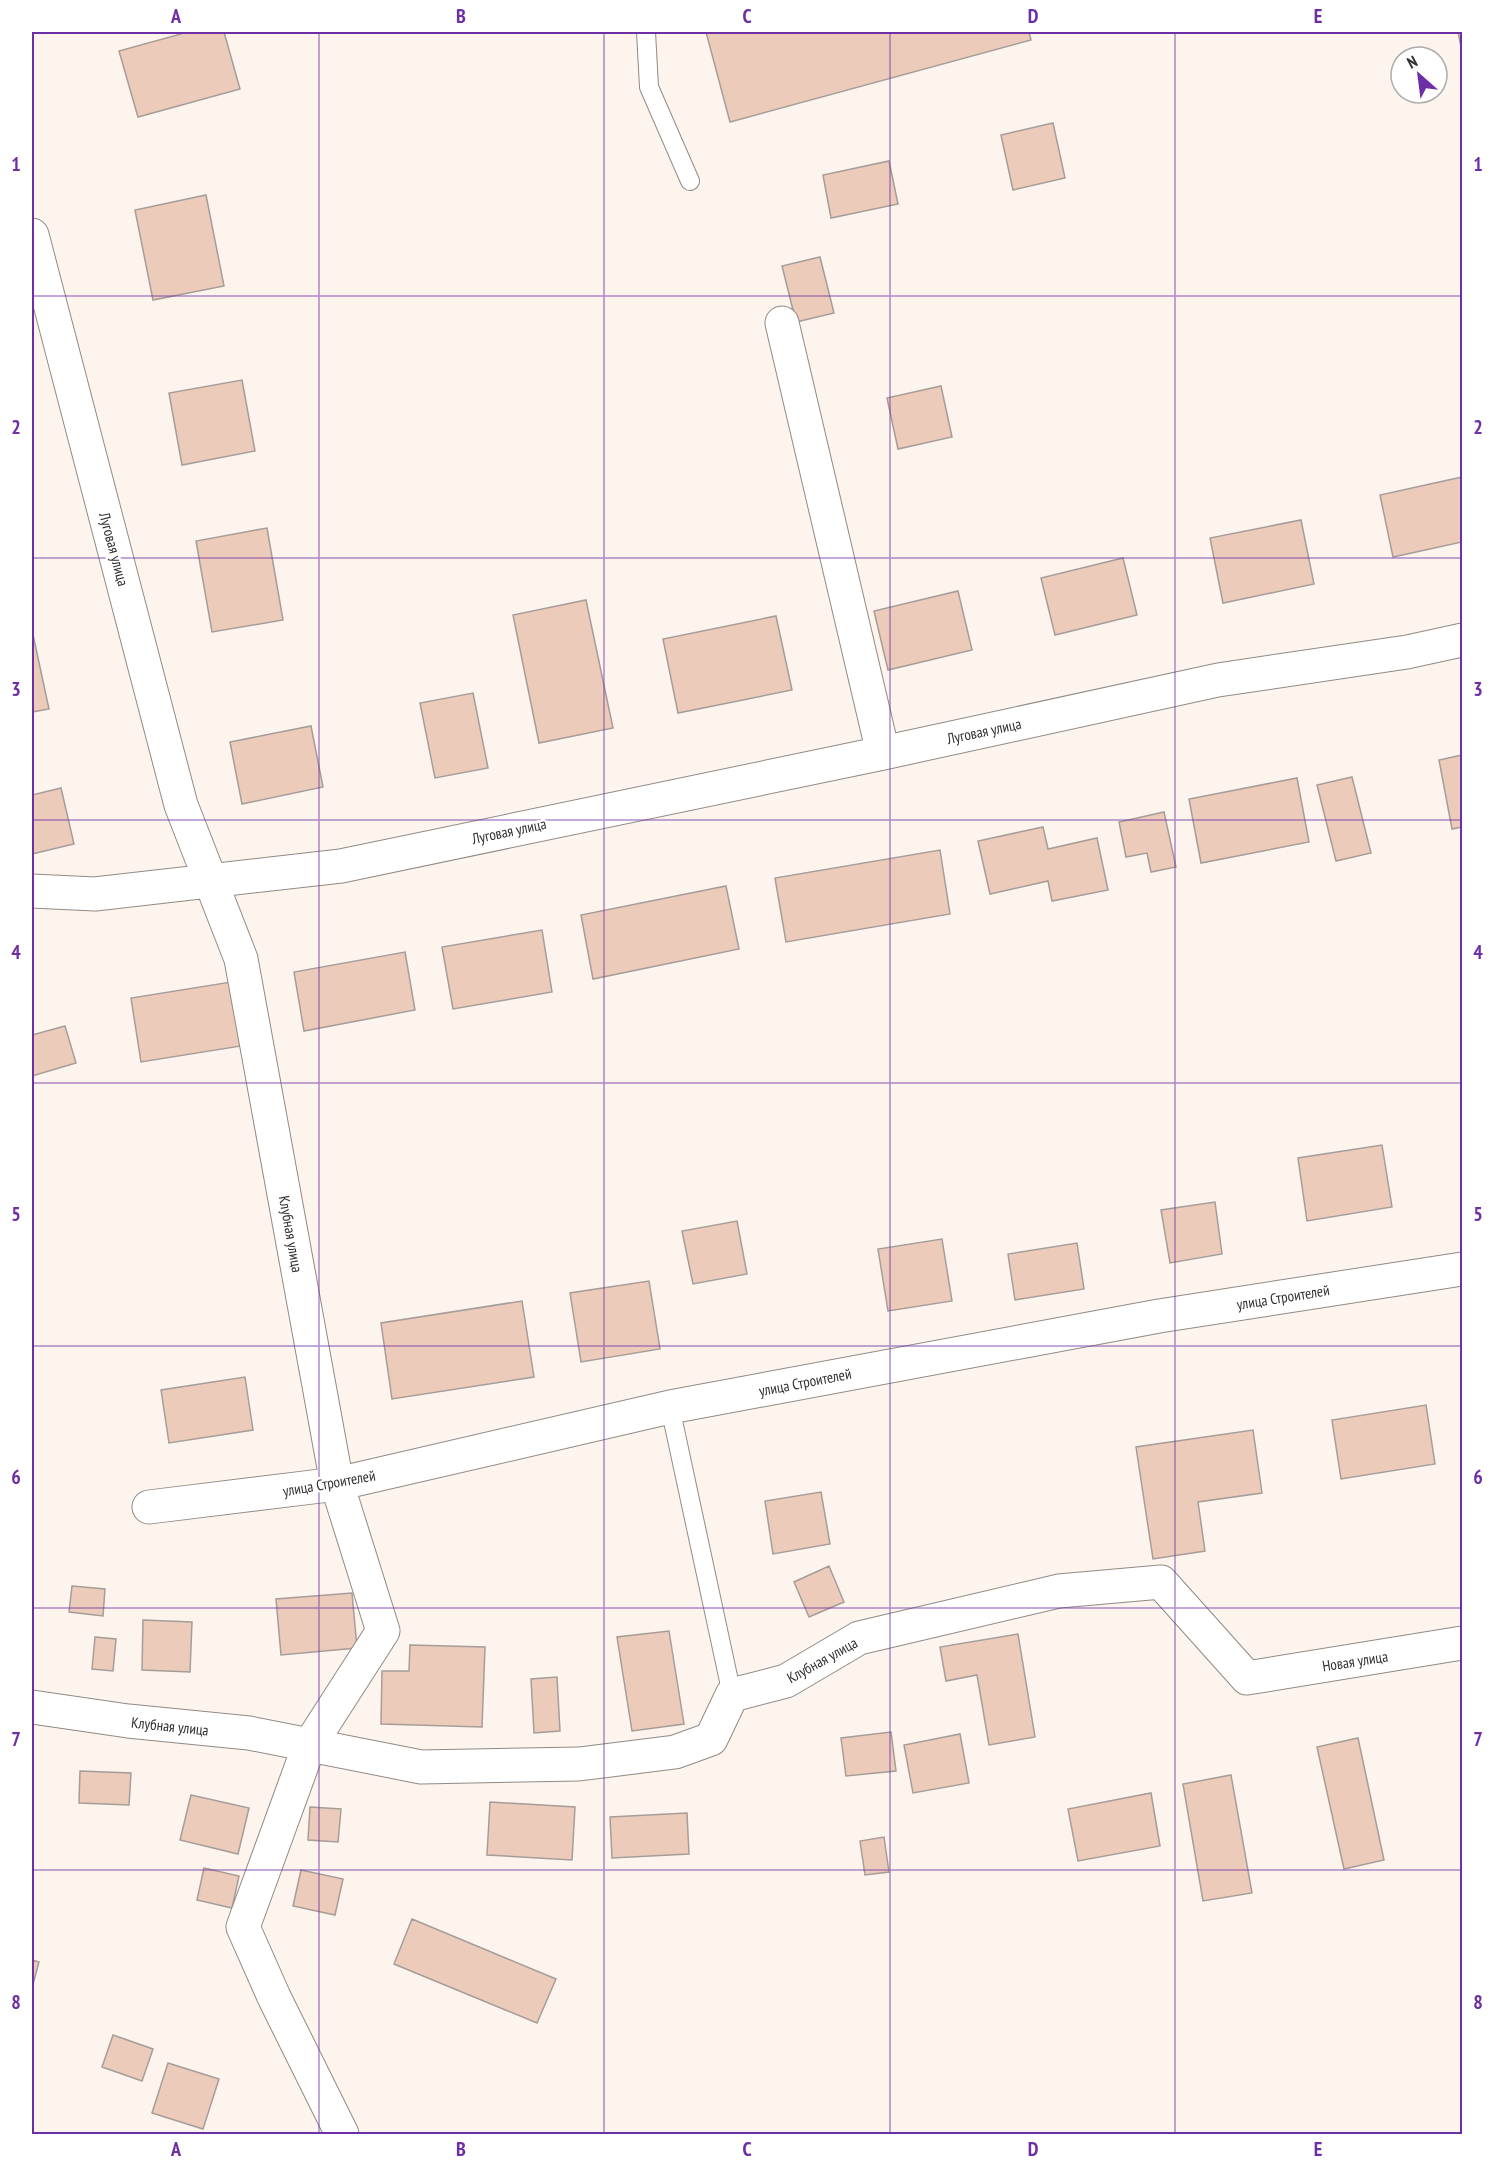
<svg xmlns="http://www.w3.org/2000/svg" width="1494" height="2166" viewBox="0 0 1494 2166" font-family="'PT Sans Narrow',sans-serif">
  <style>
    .building { fill: #eccbbb; stroke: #a69d99; stroke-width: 1.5 }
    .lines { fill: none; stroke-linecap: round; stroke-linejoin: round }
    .service-casing { stroke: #918a84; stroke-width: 20 }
    .minor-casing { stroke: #918a84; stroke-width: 35 }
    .service { stroke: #fff; stroke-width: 18 }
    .minor { stroke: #fff; stroke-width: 33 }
    .grid { fill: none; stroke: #6f2fa4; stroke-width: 1.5; stroke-opacity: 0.55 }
    .labels { text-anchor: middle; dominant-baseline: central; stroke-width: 5; stroke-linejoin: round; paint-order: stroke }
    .street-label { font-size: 15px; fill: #322f2d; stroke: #fff }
    .neatline { fill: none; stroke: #6f2fa4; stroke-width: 2 }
    .grid-label { font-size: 20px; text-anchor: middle; font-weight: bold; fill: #6f2fa4 }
  </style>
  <rect width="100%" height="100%" fill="#fcf4ed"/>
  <path class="building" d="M 181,32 L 224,32 L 240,89 L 138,117 L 119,51 L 181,34 Z
    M 706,32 L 1029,32 L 1031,40 L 730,122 Z
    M 1458,32 L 1462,32 L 1462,52 Z
    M 1053,123 L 1065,178 L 1013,190 L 1001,135 Z
    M 889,161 L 898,204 L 831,218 L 823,175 Z
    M 206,195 L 224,286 L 153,300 L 135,210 Z
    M 820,257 L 834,313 L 796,322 L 782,266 Z
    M 242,380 L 255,451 L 182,465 L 169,393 Z
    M 941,386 L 952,437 L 898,449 L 887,398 Z
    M 1462,477 L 1462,542 L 1393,557 L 1380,495 Z
    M 1301,520 L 1314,584 L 1223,603 L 1210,538 Z
    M 267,528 L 283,620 L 212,632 L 196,541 Z
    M 1123,558 L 1137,615 L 1055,635 L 1041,578 Z
    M 958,591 L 972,650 L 888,670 L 874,611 Z
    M 586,600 L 613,728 L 539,743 L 513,615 Z
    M 776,616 L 792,690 L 678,713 L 663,639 Z
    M 32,630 L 49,709 L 32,712 Z
    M 473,693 L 488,768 L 435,778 L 420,703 Z
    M 311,726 L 323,787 L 242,804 L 230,742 Z
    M 1462,755 L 1462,827 L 1452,829 L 1439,760 Z
    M 1352,777 L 1371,853 L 1336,861 L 1317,785 Z
    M 1297,778 L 1309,842 L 1201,863 L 1189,799 Z
    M 61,788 L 74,844 L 32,854 L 32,795 Z
    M 1164,812 L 1176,867 L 1151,872 L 1147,853 L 1126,857 L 1119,822 Z
    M 1043,827 L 1048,849 L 1097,838 L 1108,890 L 1052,901 L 1048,881 L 990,894 L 978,841 Z
    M 940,850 L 950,914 L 786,942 L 775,878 Z
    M 726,886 L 739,949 L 593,979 L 581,915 Z
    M 542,930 L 552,992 L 453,1009 L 442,947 Z
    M 405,952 L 415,1010 L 304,1031 L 294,972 Z
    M 231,982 L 241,1046 L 141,1062 L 131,998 Z
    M 65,1026 L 76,1063 L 32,1076 L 32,1035 Z
    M 1382,1145 L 1392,1207 L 1307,1221 L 1298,1158 Z
    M 1215,1202 L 1222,1254 L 1170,1263 L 1161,1210 Z
    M 737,1221 L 747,1274 L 693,1284 L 682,1231 Z
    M 942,1239 L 952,1301 L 888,1311 L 878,1249 Z
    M 1077,1243 L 1084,1289 L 1015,1300 L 1008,1254 Z
    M 649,1281 L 660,1349 L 581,1362 L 570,1293 Z
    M 522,1301 L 534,1377 L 392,1399 L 381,1323 Z
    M 245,1377 L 253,1430 L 169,1443 L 161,1390 Z
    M 1426,1405 L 1435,1464 L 1341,1479 L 1332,1420 Z
    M 1253,1430 L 1262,1493 L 1198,1502 L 1205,1551 L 1153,1559 L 1136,1447 Z
    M 821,1492 L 830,1544 L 773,1554 L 765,1501 Z
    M 829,1566 L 844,1602 L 809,1617 L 794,1582 Z
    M 72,1586 L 105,1589 L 103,1616 L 69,1612 Z
    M 352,1593 L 357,1648 L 281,1655 L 276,1599 Z
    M 143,1620 L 192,1622 L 190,1672 L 142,1670 Z
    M 669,1631 L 684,1724 L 632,1731 L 617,1637 Z
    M 1018,1634 L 1035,1737 L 989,1745 L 977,1675 L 946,1681 L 940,1647 Z
    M 95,1637 L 116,1639 L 113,1671 L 92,1669 Z
    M 410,1645 L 485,1647 L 482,1727 L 381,1724 L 382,1671 L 409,1671 Z
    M 557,1677 L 560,1731 L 534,1733 L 531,1679 Z
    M 891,1732 L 896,1771 L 846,1776 L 841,1738 Z
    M 960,1734 L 969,1783 L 913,1793 L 904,1745 Z
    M 1358,1738 L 1384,1860 L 1344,1869 L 1317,1747 Z
    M 80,1771 L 131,1773 L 129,1805 L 79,1803 Z
    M 1231,1775 L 1252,1893 L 1203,1901 L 1183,1784 Z
    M 1151,1793 L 1160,1846 L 1078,1861 L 1068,1809 Z
    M 191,1795 L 249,1808 L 238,1854 L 180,1840 Z
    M 490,1802 L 575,1807 L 572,1860 L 487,1855 Z
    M 310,1807 L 341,1809 L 338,1842 L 308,1840 Z
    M 687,1813 L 689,1854 L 612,1858 L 610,1817 Z
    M 884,1837 L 889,1872 L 865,1875 L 860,1841 Z
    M 204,1868 L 239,1876 L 232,1908 L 197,1900 Z
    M 301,1870 L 343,1879 L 335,1915 L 293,1906 Z
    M 412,1919 L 556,1979 L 537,2023 L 394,1964 Z
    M 32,1960 L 39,1962 L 32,1988 Z
    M 113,2035 L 153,2049 L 142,2081 L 102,2067 Z
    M 168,2063 L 219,2079 L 203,2129 L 152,2113 Z"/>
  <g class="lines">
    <g class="service-casing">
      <path id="service" d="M 646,32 L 649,87 L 690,181
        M 670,1407 L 732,1695"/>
    </g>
    <g class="minor-casing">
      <path id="minor" d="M 32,235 L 181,805 L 241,959 L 337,1484 L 383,1631 L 309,1746 L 243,1927 L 274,1997 L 342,2134
        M 782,323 L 883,753
        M 32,891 L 95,894 L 341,866 L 883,753 L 1218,680 L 1407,652 L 1462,640
        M 149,1507 L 337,1484 L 670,1407 L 1159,1316 L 1462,1269
        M 32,1707 L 128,1721 L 249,1733 L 421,1767 L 579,1764 L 675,1752 L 711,1739 L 732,1695 L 786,1681 L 859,1638 L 1059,1591 L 1161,1582 L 1247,1678 L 1462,1643"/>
    </g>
    <use href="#service" class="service"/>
    <use href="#minor" class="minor"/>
  </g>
  <path class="grid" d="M 319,32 L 319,2134M 604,32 L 604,2134M 890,32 L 890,2134M 1175,32 L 1175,2134M 32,296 L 1462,296M 32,558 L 1462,558M 32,820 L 1462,820M 32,1083 L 1462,1083M 32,1346 L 1462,1346M 32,1608 L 1462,1608M 32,1870 L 1462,1870"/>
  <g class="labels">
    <g class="street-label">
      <text transform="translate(114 549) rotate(75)">Луговая улица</text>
      <text transform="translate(984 731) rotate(-12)">Луговая улица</text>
      <text transform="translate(509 831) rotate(-12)">Луговая улица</text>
      <text transform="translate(291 1234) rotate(80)">Клубная улица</text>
      <text transform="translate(1283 1297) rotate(-9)">улица Строителей</text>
      <text transform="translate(805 1382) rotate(-11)">улица Строителей</text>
      <text transform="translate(329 1483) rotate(-10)">улица Строителей</text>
      <text transform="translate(822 1660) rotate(-29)">Клубная улица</text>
      <text transform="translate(1355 1661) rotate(-9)">Новая улица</text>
      <text transform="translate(170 1726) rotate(6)">Клубная улица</text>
    </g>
  </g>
  <rect width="1494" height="2166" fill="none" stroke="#ffffff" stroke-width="66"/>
  <g transform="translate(1419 75) rotate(332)"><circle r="28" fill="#ffffff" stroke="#adacab" stroke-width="1.5"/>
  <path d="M0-4.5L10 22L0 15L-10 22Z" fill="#6f2fa4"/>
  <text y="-9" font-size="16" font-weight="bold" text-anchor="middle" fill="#322f2d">N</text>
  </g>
  <rect x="33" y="33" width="1428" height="2100" class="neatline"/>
  <g class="grid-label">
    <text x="176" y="23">A</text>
    <text x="461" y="23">B</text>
    <text x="747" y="23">C</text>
    <text x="1033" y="23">D</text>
    <text x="1318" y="23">E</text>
    <text x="16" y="171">1</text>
    <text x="1478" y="171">1</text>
    <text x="16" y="434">2</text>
    <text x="1478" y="434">2</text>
    <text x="16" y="696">3</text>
    <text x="1478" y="696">3</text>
    <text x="16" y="959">4</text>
    <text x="1478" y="959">4</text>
    <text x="16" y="1221">5</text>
    <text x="1478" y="1221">5</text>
    <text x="16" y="1484">6</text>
    <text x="1478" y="1484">6</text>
    <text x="16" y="1746">7</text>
    <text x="1478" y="1746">7</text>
    <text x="16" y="2009">8</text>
    <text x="1478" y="2009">8</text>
    <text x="176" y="2156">A</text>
    <text x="461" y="2156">B</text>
    <text x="747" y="2156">C</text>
    <text x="1033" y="2156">D</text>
    <text x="1318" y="2156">E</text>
  </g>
</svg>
